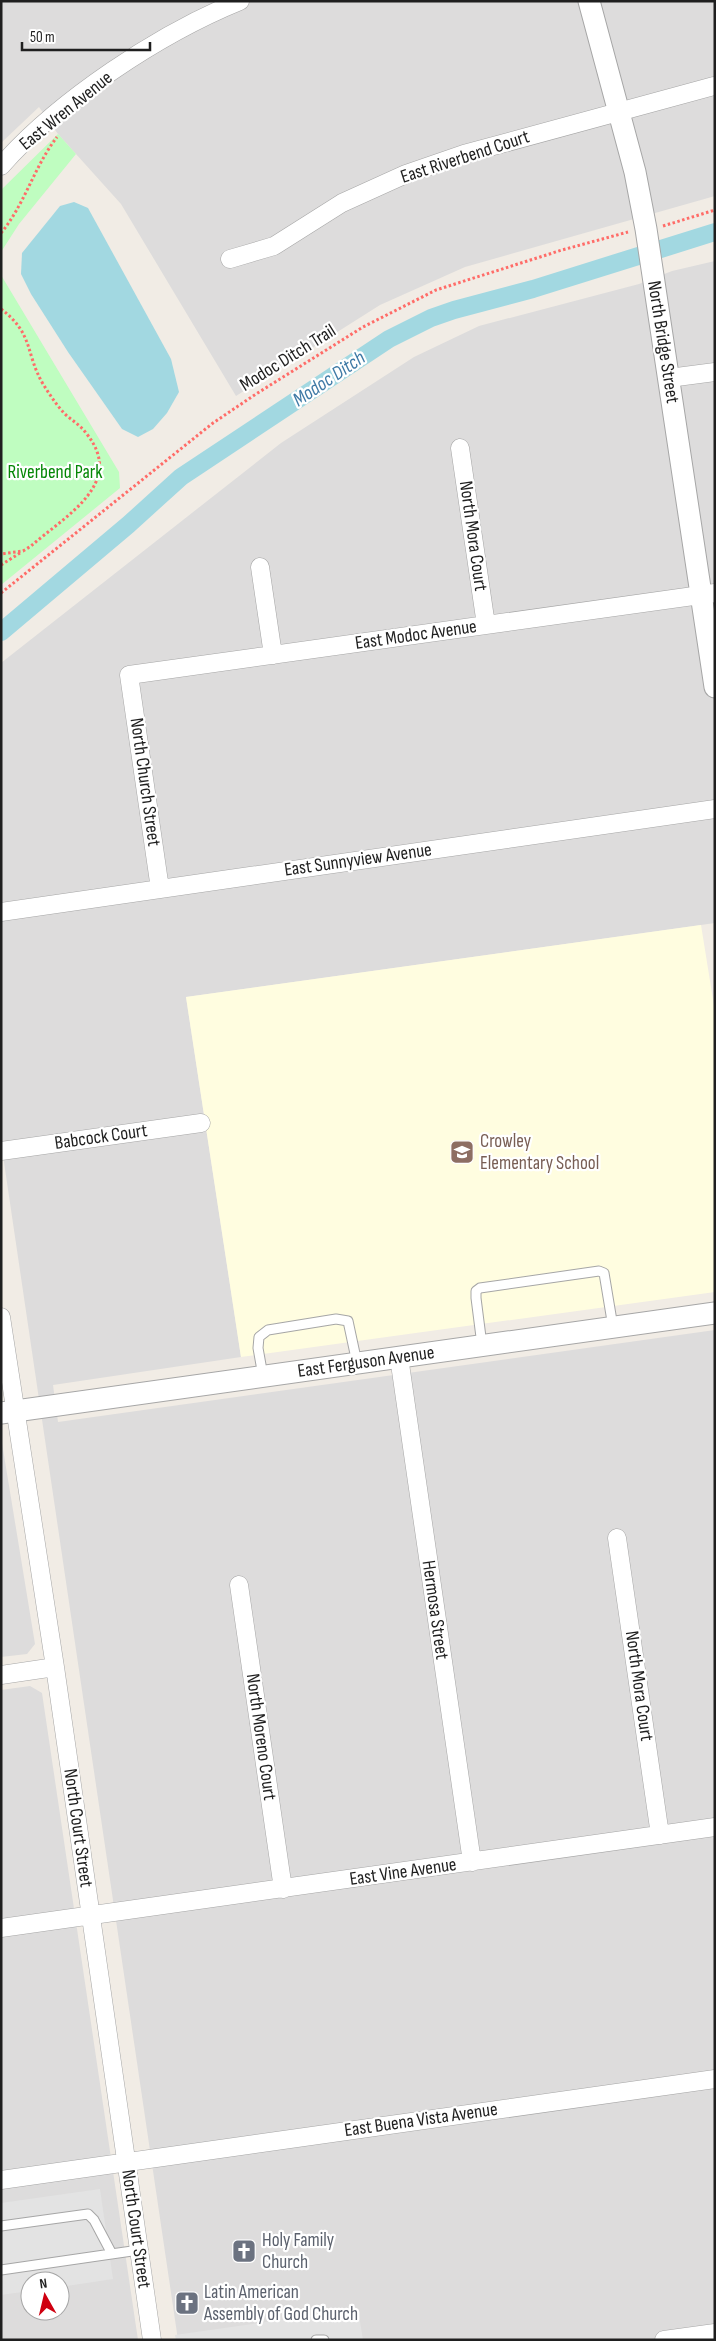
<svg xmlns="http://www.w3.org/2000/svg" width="716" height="2341" viewBox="0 0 716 2341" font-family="'Sofia Sans Condensed',sans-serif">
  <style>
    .residential { fill: #dddcdc; fill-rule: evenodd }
    .education { fill: #fffde0 }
    .park { fill: #bffdc0 }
    .parking { fill: #e3e3e3 }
    .water { fill: #a2d8e1 }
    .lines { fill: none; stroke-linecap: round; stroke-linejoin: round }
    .canal { stroke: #a2d8e1; stroke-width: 18 }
    .service-casing { stroke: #a6a6a6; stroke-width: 11 }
    .minor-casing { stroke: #a6a6a6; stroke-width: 19 }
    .tertiary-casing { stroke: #a6a6a6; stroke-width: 23 }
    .path { stroke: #ff6c68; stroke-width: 3; stroke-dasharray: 2.5 2.5; stroke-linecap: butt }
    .service { stroke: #fff; stroke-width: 9 }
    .minor { stroke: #fff; stroke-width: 18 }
    .tertiary { stroke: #fff; stroke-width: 21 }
    .labels { text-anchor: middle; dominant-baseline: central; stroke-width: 4.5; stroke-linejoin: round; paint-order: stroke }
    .street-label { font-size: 19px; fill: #1f1f1f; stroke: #fff }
    .park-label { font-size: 19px; fill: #048705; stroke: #fff }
    .education-label { font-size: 19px; fill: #785e54; stroke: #fff; text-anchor: start }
    .worship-label { font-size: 19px; fill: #5b616d; stroke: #fff; text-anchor: start }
    .water-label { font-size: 20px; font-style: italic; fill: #3f7aa6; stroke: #fff }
  </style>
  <rect width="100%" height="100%" fill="#f1ece5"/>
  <path class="residential" d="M 1,1 L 715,1 L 715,196 L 465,267 L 380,305 L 236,396 L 121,204 L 58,134 L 39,107 L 1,143 Z
    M 715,261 L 715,923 L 186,997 L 241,1357 L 53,1385 L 58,1422 L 715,1330 L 715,2340 L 178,2340 L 1,1142 L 1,663 L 281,443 L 414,357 L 479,326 L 639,284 L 672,271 Z
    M 1,1437 L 35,1644 L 27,1654 L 1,1657 Z
    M 30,1686 L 42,1693 L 138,2340 L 1,2340 L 1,1690 ZM 30,2281 L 60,2281 L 60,2311 L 30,2311 Z"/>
  <path class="education" d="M 701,925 L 715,1012 L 715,1292 L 241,1357 L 186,997 Z"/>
  <path class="park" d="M 58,134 L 76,154 L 19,224 L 1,252 L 1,190 Z
    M 1,275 L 119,472 L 120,488 L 1,585 Z"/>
  <path class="parking" d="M 100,2189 L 113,2279 L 60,2287 L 60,2281 L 30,2281 L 30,2291 L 1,2295 L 1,2203 Z
    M 358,2309 L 363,2340 L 176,2340 L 175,2335 Z"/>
  <path class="water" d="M 74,202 L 88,208 L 171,359 L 179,392 L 167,413 L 153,429 L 138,437 L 122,429 L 68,352 L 31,294 L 21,274 L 22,253 L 60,206 Z"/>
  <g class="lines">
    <path class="canal" d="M 1,632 L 128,525 L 181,477 L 389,339 L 431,318 L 454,310 L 533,289 L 715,232"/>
    <g class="service-casing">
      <path id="service" d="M 482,1345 L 476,1298 L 476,1291 L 480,1288 L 599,1271 L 604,1273 L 613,1327
        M 263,1376 L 258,1348 L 259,1337 L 268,1330 L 336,1319 L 348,1321 L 357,1363
        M 1,2226 L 88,2214 L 94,2220 L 112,2254
        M 1,2270 L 139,2250
        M 316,2340 L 324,2340"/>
    </g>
    <g class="minor-casing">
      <path id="minor" d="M 1,166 C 59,100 159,34 240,1
        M 230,259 L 274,246 L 342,203 L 406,174 L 464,154 L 714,86
        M 669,378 L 715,372
        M 460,448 L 486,625
        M 260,567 L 273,655
        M 160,889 L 129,675 L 715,593
        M 1,912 L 715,809
        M 1,1151 L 201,1123
        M 1,1317 L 55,1667 L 152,2340
        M 399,1357 L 472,1862
        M 617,1538 L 660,1835
        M 239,1585 L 283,1889
        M 1,1675 L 55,1667
        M 1,1928 L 715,1827
        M 1,2180 L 715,2079
        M 664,2340 L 715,2333"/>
    </g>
    <g class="tertiary-casing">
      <path id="tertiary" d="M 589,1 L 635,172 L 646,229 L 715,687
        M 1,1413 L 715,1313"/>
    </g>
    <path class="path" d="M 663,226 L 715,210
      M 1,233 C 25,204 34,167 57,137
      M 1,309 C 34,334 25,353 43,384 C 50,395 57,406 66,415 C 73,421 81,426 86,433 C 127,483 65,516 31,546 L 23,551 L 1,554
      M 1,565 L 20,553
      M 1,593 L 213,423 L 256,394 L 363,327 L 436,290 L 562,250 L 628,232"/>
    <use href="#service" class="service"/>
    <use href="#minor" class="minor"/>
    <use href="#tertiary" class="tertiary"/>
  </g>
  <defs>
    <g id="school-square" transform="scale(1.25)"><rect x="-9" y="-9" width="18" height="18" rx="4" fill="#8d6e63" stroke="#fff"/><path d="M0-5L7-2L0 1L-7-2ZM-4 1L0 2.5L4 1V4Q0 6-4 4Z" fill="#fff"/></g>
    <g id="church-square" transform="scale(1.25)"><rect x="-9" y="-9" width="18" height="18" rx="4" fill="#6b7280" stroke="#fff"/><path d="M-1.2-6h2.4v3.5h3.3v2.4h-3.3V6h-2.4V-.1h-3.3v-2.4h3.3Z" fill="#fff"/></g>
  </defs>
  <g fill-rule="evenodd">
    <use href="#school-square" x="462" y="1152"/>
    <use href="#church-square" x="244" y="2251"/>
    <use href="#church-square" x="187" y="2303"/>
  </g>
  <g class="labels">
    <g class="street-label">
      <text transform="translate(66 111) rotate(-39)">East Wren Avenue</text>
      <text transform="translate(465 157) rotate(-18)">East Riverbend Court</text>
      <text transform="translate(663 342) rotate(81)">North Bridge Street</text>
      <text transform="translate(288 358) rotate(-32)">Modoc Ditch Trail</text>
      <text transform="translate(473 536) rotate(82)">North Mora Court</text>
      <text transform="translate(416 635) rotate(-8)">East Modoc Avenue</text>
      <text transform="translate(145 782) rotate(82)">North Church Street</text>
      <text transform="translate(358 860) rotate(-8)">East Sunnyview Avenue</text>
      <text transform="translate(101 1137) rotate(-8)">Babcock Court</text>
      <text transform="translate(366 1362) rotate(-8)">East Ferguson Avenue</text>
      <text transform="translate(435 1610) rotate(82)">Hermosa Street</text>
      <text transform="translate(639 1686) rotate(82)">North Mora Court</text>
      <text transform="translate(261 1737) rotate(82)">North Moreno Court</text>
      <text transform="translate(78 1828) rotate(82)">North Court Street</text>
      <text transform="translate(403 1872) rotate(-8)">East Vine Avenue</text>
      <text transform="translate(421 2120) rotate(-8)">East Buena Vista Avenue</text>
      <text transform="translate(136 2229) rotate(82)">North Court Street</text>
    </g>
    <g class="park-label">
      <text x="55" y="472">Riverbend Park</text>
    </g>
    <g class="education-label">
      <text x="480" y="1141">Crowley<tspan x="480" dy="22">Elementary School</tspan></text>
    </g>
    <g class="worship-label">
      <text x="262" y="2240">Holy Family<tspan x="262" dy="22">Church</tspan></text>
      <text x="204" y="2292">Latin American<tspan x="204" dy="22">Assembly of God Church</tspan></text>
    </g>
    <g class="water-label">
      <text transform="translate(329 379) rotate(-34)">Modoc Ditch</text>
    </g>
  </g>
  <rect width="716" height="2341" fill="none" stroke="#1f1f1f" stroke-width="5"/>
  <g transform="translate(45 2296) rotate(352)"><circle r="24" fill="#ffffff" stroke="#a5a5a5"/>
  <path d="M0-4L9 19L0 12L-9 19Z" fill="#cf0010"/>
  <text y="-8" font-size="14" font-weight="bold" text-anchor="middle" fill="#1f1f1f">N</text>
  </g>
  <path d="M22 42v8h128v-8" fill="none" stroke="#1f1f1f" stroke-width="2.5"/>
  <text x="30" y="42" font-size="15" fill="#1f1f1f" stroke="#ffffff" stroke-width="4" paint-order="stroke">50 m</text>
</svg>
